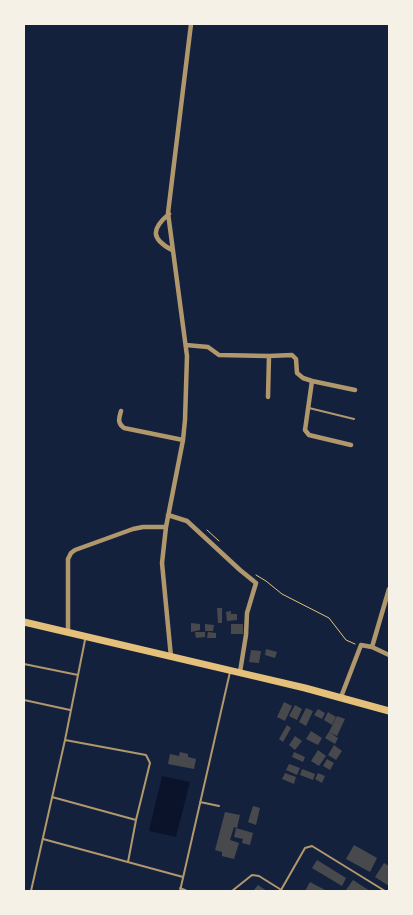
<svg xmlns="http://www.w3.org/2000/svg" width="413" height="915" viewBox="0 0 413 915" font-family="Signika,sans-serif">
  <style>
    .water { fill: #0b132b }
    .building { fill: #48494c }
    .lines { fill: none; stroke-linecap: round; stroke-linejoin: round }
    .path { stroke: #e5c07b; stroke-width: 1 }
    .service { stroke: #b1986c; stroke-width: 2 }
    .minor { stroke: #b1986c; stroke-width: 4.5 }
    .primary { stroke: #e5c07b; stroke-width: 7 }
  </style>
  <rect width="100%" height="100%" fill="#14213d"/>
  <path class="water" d="M 162,776 L 190,782 L 176,837 L 149,831 Z"/>
  <path class="building" d="M 217,608 L 222,608 L 222,623 L 218,623 Z
    M 231,611 L 231,614 L 237,614 L 237,620 L 227,621 L 226,612 Z
    M 191,623 L 200,624 L 200,630 L 191,632 Z
    M 205,624 L 214,625 L 213,631 L 205,631 Z
    M 231,624 L 243,624 L 243,634 L 231,634 Z
    M 195,632 L 205,632 L 205,637 L 196,638 Z
    M 208,632 L 216,633 L 216,638 L 207,638 Z
    M 266,649 L 277,652 L 275,658 L 265,655 Z
    M 251,650 L 261,651 L 259,663 L 249,662 Z
    M 284,702 L 292,706 L 285,721 L 277,717 Z
    M 295,705 L 302,709 L 297,720 L 289,716 Z
    M 306,708 L 313,711 L 306,726 L 299,722 Z
    M 318,709 L 325,713 L 322,719 L 314,715 Z
    M 328,712 L 336,717 L 332,725 L 324,720 Z
    M 337,716 L 345,719 L 337,736 L 329,732 Z
    M 287,725 L 291,728 L 283,742 L 279,739 Z
    M 311,731 L 322,738 L 318,745 L 306,739 Z
    M 329,732 L 338,738 L 335,744 L 325,738 Z
    M 295,736 L 302,741 L 295,750 L 289,745 Z
    M 334,745 L 342,751 L 336,760 L 328,755 Z
    M 318,750 L 326,756 L 319,766 L 311,761 Z
    M 180,752 L 188,754 L 188,757 L 196,759 L 194,769 L 168,764 L 170,754 L 179,756 Z
    M 294,752 L 305,757 L 303,762 L 292,757 Z
    M 327,759 L 334,763 L 330,770 L 323,766 Z
    M 289,764 L 300,768 L 297,775 L 286,770 Z
    M 302,769 L 315,774 L 313,780 L 300,775 Z
    M 285,773 L 296,777 L 294,784 L 282,779 Z
    M 318,773 L 325,776 L 322,783 L 315,779 Z
    M 253,806 L 260,808 L 256,825 L 248,822 Z
    M 225,812 L 240,815 L 237,828 L 234,827 L 230,840 L 239,843 L 234,859 L 222,856 L 222,852 L 215,850 Z
    M 236,828 L 253,833 L 250,845 L 242,843 L 243,839 L 234,837 Z
    M 354,845 L 377,858 L 370,872 L 346,859 Z
    M 317,860 L 346,878 L 342,886 L 312,868 Z
    M 384,863 L 389,866 L 389,886 L 375,877 Z
    M 353,880 L 370,891 L 346,890 Z
    M 310,882 L 327,891 L 305,891 Z
    M 258,885 L 267,891 L 253,891 Z"/>
  <g class="lines">
    <path class="path" d="M 207,530 L 219,541
      M 256,575 L 266,581 L 282,594 L 329,618 L 346,640 L 355,644"/>
    <path class="service" d="M 309,408 L 354,419
      M 24,664 L 78,675
      M 24,700 L 70,710
      M 65,740 L 146,755 L 150,763 L 136,820
      M 52,797 L 136,820 L 128,862
      M 200,802 L 219,806
      M 43,839 L 183,877
      M 180,888 L 187,891
      M 281,890 L 305,848 L 312,846 L 385,891
      M 31,891 L 65,740 L 85,640
      M 180,891 L 230,672
      M 232,891 L 252,875 L 259,876 L 283,891"/>
    <path class="minor" d="M 169,214 C 151,229 151,239 172,250
      M 186,345 L 208,347 L 219,355 L 269,356 L 292,355 L 296,359 L 297,373 L 303,378 L 312,381
      M 268,397 L 269,356
      M 121,411 C 119,418 117,423 124,428 L 183,440
      M 351,445 L 309,435 L 305,430 L 312,381 L 355,390
      M 168,515 L 187,521 L 240,570 L 256,583 L 247,613 L 246,635 L 240,672
      M 68,632 L 68,559 L 71,553 L 75,550 L 133,529 L 143,527 L 166,527
      M 372,647 L 389,589
      M 171,657 L 162,563 L 166,527 L 183,440 L 185,420 L 187,356 L 168,213 L 191,24
      M 341,697 L 361,645 L 372,647 L 389,655"/>
    <path class="primary" d="M 24,622 L 305,688 L 389,711"/>
  </g>
  <rect width="413" height="915" fill="none" stroke="#f6f1e7" stroke-width="50"/>
</svg>
